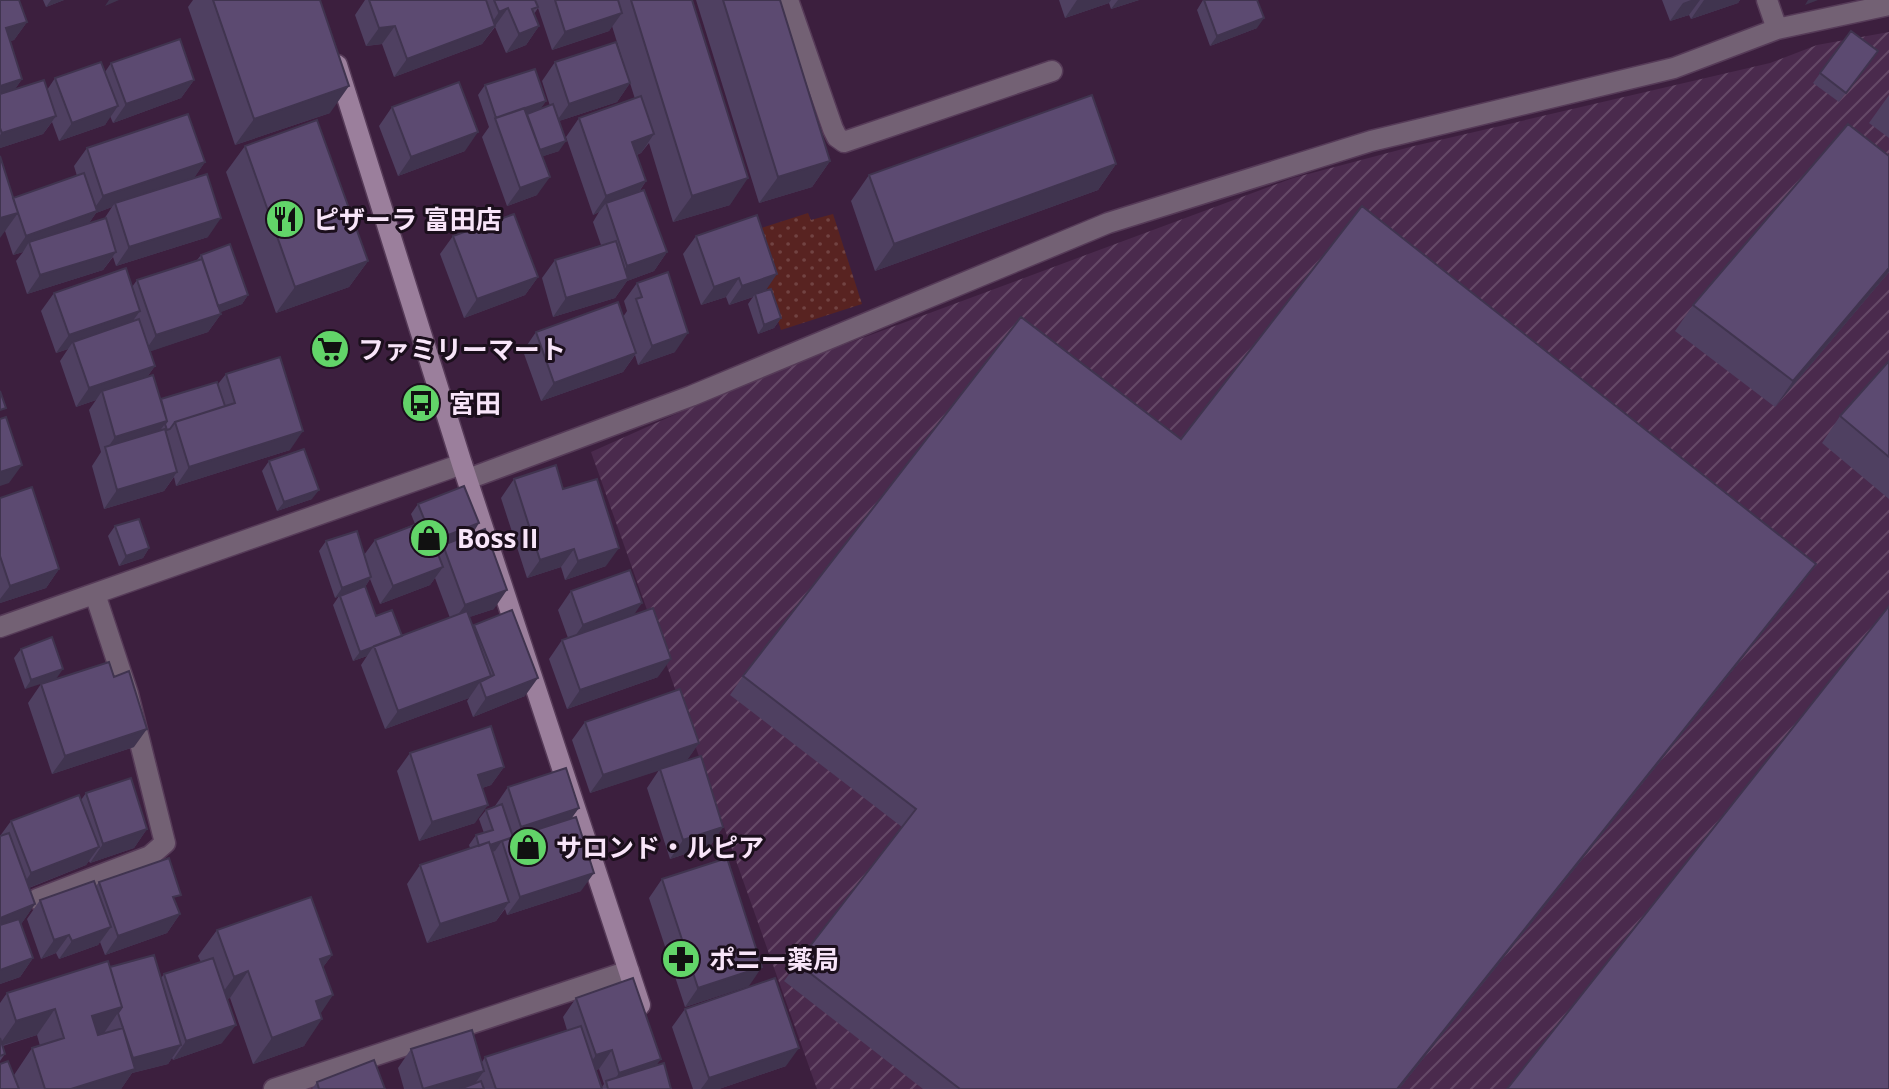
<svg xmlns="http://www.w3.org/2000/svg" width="1889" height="1089" viewBox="0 0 1889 1089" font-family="'Noto Sans','Noto Sans JP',sans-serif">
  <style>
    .industrial { fill: url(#industrial-furrows) }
    .grass { fill: url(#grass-dots) }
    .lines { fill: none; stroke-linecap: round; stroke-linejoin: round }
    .minor-casing { stroke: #563b58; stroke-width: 23 }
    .secondary-casing { stroke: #563b58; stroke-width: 23 }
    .minor { stroke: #736174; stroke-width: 20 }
    .secondary { stroke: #9b7f9c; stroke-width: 20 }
    .wall { fill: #4f4061; fill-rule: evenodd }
    .shaded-wall { fill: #40344f }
    .building { fill: #5c4a71; stroke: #40344f; stroke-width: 2 }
    .labels { text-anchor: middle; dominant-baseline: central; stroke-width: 6; stroke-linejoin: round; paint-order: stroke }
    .poi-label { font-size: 26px; font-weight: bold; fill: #f8e5f9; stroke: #1b0f1c; text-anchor: start }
  </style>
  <defs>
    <pattern id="industrial-furrows" width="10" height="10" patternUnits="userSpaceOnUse" patternTransform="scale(2)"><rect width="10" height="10" fill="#4a2a4d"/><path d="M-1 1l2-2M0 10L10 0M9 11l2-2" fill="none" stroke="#654967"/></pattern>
    <pattern id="grass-dots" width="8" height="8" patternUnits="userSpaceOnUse" patternTransform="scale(2)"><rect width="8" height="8" fill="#582321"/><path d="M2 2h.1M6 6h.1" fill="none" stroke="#714342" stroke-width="1.8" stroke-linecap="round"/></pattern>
  </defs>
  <rect width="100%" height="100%" fill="#3c1f3e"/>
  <path class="industrial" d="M 1889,32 L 1889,1089 L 817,1089 L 591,452 L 768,373 L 1293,178 L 1414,146 L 1770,63 L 1817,45 Z"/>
  <path class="grass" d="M 808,213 L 811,220 L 833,214 L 862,304 L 781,330 L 749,232 Z"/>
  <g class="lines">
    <g class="minor-casing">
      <path id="minor" d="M 788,0 L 833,129 L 837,137 L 844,142 L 1052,71
        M 1767,0 L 1777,29
        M 468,479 L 691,396 L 1108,223 L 1371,141 L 1674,68 L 1777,29 L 1889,5
        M 0,627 L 462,464
        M 37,899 L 150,856 L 165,843 L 128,694 L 95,594
        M 274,1089 L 629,971"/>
    </g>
    <g class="secondary-casing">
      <path id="secondary" d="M 337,65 L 462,464 L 640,1005"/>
    </g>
    <use href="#minor" class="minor"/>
    <use href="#secondary" class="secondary"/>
  </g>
  <path class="wall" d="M 0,0 L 27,22 L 14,40 L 10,41 L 22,79 L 15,89 L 47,90 L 55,78 L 105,72 L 111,63 L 194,80 L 181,98 L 113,123 L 110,116 L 105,125 L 59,141 L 52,122 L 43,134 L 0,148 Z
    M 43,0 L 64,0 L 46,7 Z
    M 193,0 L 320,0 L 330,113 L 235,145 L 188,7 Z
    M 365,0 L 692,0 L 730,205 L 673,222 L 649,143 L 641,153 L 637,155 L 646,181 L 639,192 L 667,252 L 654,271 L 627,281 L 615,298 L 553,317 L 542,278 L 555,260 L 601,245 L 593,222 L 599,212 L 593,215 L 566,137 L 579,118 L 635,99 L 630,83 L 617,102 L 559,121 L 559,151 L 543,156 L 537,195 L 507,206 L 482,137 L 489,127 L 478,95 L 485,85 L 546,101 L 540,109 L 550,106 L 542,81 L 555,62 L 629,81 L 612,26 L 609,31 L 552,50 L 538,8 L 534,14 L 539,26 L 526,45 L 506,53 L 495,27 L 482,44 L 394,77 L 382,44 L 366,46 L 355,15 Z
    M 696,0 L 780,0 L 830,161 L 812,187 L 759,203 Z
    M 1059,0 L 1139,0 L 1111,9 L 1109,3 L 1065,18 Z
    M 1203,0 L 1257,28 L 1210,46 L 1197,10 Z
    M 1662,0 L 1740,0 L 1738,3 L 1691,19 L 1689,15 L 1670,21 Z
    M 1851,31 L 1878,51 L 1839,102 L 1813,83 Z
    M 1889,95 L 1889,138 L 1869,123 Z
    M 392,107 L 465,151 L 398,176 L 379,126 Z
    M 245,146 L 368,261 L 349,287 L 276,313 L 226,172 Z
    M 87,148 L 205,162 L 193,179 L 208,237 L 116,266 L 113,257 L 103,270 L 27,294 L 16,261 L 23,252 L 13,255 L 5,231 L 13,198 L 77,176 L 74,166 ZM 112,207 L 104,219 L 89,223 L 96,213 Z
    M 1889,156 L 1889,272 L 1775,407 L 1675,331 L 1693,305 Z
    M 1116,164 L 1098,190 L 875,271 L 851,201 L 869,175 Z
    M 453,236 L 538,277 L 525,295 L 464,318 L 440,254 Z
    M 696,236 L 766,290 L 781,318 L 774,328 L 758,334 L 748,304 L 753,297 L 729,305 L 726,297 L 701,305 L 683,254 Z
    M 201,255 L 248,295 L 242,304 L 220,312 L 221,314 L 208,332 L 150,351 L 155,366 L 147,377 L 161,399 L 218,384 L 226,374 L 290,450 L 176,486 L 174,477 L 164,491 L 104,509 L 92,466 L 101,452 L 89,410 L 96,400 L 76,407 L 60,361 L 68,349 L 56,353 L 41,311 L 54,293 L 132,287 L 137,280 L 197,260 Z
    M 637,283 L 675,352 L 638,365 L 635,355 L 623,372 L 541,401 L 523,351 L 536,332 L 623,317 L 627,311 L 624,301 Z
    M 1889,361 L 1889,499 L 1822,443 L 1840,416 Z
    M 1181,439 L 1816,564 L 1803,582 L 1399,1089 L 923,1089 L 784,981 L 902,827 L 730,695 L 743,676 Z
    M 269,461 L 312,499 L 277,511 L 262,471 Z
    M 514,479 L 563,489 L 606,566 L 565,580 L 561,567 L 527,578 L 501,498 Z
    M 0,498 L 59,569 L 46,588 L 0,603 Z
    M 418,504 L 473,533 L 436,547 L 437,552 L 443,545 L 494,609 L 469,617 L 473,627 L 474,625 L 525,696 L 473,717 L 467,701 L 469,698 L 385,729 L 361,665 L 367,656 L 353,661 L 333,605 L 339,596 L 335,598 L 319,551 L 326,541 L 364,555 L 375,540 L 415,524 L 411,514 ZM 435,578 L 450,618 L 402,636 L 376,616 L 365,587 L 370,579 L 380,604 L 430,585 Z
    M 115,526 L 149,548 L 143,558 L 119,566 L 108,536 Z
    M 571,591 L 634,615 L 658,677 L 567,709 L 549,659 L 562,640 L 568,638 L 558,610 Z
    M 21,649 L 63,669 L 25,689 L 14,658 Z
    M 41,684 L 134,747 L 52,774 L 28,703 Z
    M 585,722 L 699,743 L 686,761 L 723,827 L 710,846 L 670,859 L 647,788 L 659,770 L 590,793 L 572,740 Z
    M 410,753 L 504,767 L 491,785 L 482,788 L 475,823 L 419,841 L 397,771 Z
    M 508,787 L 572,819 L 581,891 L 507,915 L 505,909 L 496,921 L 427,943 L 407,884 L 420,865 L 470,848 L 469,845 L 476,835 L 484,833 L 479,819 L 486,810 L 495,806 Z
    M 86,793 L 147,829 L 134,848 L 90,863 L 89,861 L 86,865 L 29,888 L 35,904 L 21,924 L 33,958 L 20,977 L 0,984 L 0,836 L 11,821 L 81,800 Z
    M 662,879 L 749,986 L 685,1007 L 649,898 Z
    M 99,882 L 176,903 L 180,914 L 167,933 L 105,955 L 100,942 L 98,945 L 59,959 L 56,953 L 41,959 L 27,919 L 40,900 L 96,886 Z
    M 217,930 L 332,955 L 323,967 L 320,1014 L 304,1046 L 253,1064 L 230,998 L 227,999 L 222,1043 L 173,1060 L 172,1058 L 168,1064 L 132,1073 L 121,1089 L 0,1089 L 14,1075 L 32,1048 L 40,1046 L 37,1035 L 3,1046 L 5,1054 L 0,1061 L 0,1003 L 7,993 L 110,967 L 161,978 L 164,974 L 201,962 L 198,956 Z
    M 576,998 L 657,1065 L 671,1089 L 404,1089 L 398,1068 L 411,1049 L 482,1062 L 485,1057 L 567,1030 L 563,1017 ZM 599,1069 L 604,1084 L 602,1087 L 596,1070 Z
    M 685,1009 L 786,1066 L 719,1089 L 693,1089 L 672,1027 Z
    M 317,1082 L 385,1089 L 312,1089 Z"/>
  <path class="shaded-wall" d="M 51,0 L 64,0 L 46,7 Z
    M 109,0 L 119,0 L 105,6 Z
    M 1077,0 L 1111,0 L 1109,3 L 1065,18 Z
    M 1118,0 L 1139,0 L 1111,9 Z
    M 1691,0 L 1700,0 L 1689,15 L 1670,21 L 1683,3 Z
    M 1704,0 L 1740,0 L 1738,3 L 1691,19 Z
    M 1808,0 L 1818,0 L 1805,5 Z
    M 508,8 L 482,44 L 394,77 L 407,59 L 488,29 L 499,12 Z
    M 622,13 L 609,31 L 552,50 L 565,32 Z
    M 1264,18 L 1257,28 L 1210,46 L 1217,36 Z
    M 27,22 L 14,40 L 0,45 L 6,28 Z
    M 395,26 L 382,44 L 366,46 L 379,28 Z
    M 539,26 L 526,45 L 506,53 L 519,34 Z
    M 22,79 L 9,98 L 0,101 L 0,86 Z
    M 194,80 L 181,98 L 113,123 L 126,104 Z
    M 630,83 L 617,102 L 556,122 L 569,104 Z
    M 349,86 L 330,113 L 235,145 L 254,119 Z
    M 546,101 L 539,111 L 497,125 L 496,118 Z
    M 118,106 L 105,125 L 59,141 L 72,123 Z
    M 56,116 L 43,134 L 0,148 L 0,135 L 2,133 Z
    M 478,132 L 465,151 L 398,176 L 411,157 Z
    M 654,134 L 641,153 L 619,161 L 632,142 Z
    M 566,141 L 559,151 L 526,162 L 533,153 Z
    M 830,161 L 812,187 L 759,203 L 778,177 Z
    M 205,162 L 192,181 L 115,203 L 112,207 L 96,213 L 84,230 L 29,242 L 23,252 L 13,255 L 26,236 L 91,213 L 103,196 Z
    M 1116,164 L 1098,190 L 875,271 L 894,244 Z
    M 550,177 L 537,195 L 507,206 L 520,188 Z
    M 748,178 L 730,205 L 673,222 L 692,196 Z
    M 646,181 L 633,200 L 606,203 L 599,212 L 593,215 L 606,196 Z
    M 18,213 L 0,238 L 0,218 Z
    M 221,218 L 208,237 L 116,266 L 129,247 Z
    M 116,252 L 103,270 L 27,294 L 40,275 Z
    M 667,252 L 654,271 L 627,281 L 615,298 L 553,317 L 566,298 L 615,283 L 627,266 Z
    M 368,261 L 349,287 L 276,313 L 295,287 Z
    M 1889,268 L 1889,272 L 1775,407 L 1793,381 Z
    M 777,274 L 764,293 L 755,294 L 753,297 L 729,305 L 742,286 Z
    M 538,277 L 525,295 L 464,318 L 477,299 Z
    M 739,278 L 726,297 L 701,305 L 714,287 Z
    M 248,295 L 242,304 L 211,316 L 218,306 Z
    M 140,311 L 127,329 L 73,342 L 68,349 L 56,353 L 69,335 Z
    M 221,314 L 208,332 L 143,354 L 156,335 Z
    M 781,318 L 774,328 L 758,334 L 764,325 Z
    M 688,333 L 675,352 L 638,365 L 652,346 Z
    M 636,353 L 623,372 L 541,401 L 554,383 Z
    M 155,366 L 142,384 L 102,391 L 96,400 L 76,407 L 89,388 Z
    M 167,421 L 154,439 L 106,450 L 115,437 Z
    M 303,431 L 290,450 L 176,486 L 189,467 Z
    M 22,465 L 9,483 L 0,486 L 0,472 Z
    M 177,472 L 164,491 L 104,509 L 117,490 Z
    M 319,490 L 312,499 L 277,511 L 284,502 Z
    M 479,523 L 473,533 L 426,551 L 433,541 Z
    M 149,548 L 143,558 L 119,566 L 126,556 Z
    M 619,548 L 606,566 L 565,580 L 578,561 Z
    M 574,549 L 561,567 L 527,578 L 540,560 Z
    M 1816,564 L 1803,582 L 1399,1089 L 1397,1089 Z
    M 443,567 L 430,585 L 380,604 L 393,586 Z
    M 59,569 L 46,588 L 0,603 L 0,599 L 10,586 Z
    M 371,577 L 365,587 L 335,598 L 342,588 Z
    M 507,590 L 494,609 L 452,623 L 465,605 Z
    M 642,603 L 629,622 L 570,643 L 583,625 Z
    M 373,647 L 367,656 L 353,661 L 360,652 Z
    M 671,659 L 658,677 L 567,709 L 580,690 Z
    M 63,669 L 56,679 L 25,689 L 31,680 Z
    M 491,676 L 480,682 L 469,698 L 385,729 L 398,711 Z
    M 538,678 L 525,696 L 473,717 L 486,698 Z
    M 147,729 L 134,747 L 52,774 L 65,756 Z
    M 699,743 L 686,762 L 590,793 L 603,775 Z
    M 504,767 L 491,785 L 465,794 L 478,775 Z
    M 488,805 L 475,823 L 419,841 L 432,822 Z
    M 579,808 L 566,826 L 508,845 L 521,827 Z
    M 723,827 L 710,846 L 670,859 L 683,840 Z
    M 147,829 L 134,848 L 90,863 L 103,844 Z
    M 502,841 L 495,851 L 473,858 L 480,848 Z
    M 99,847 L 86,865 L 18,892 L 31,873 Z
    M 594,873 L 581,891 L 507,915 L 520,897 Z
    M 509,902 L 496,921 L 427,943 L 440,924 Z
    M 35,904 L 22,923 L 0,931 L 0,918 Z
    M 180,914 L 167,933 L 105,955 L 118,936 Z
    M 111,927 L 98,945 L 59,959 L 72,941 Z
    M 69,935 L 56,953 L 41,959 L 54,940 Z
    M 332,955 L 313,981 L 320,959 Z
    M 33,958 L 20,977 L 0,984 L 0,970 Z
    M 762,967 L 749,986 L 685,1007 L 698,988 Z
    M 248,971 L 230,998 L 215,1003 L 234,977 Z
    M 333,995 L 315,1022 L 316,1001 Z
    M 122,1007 L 104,1033 L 74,1042 L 92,1016 Z
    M 55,1009 L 37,1035 L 0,1046 L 0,1044 L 16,1021 Z
    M 322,1019 L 304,1046 L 253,1064 L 272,1038 Z
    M 236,1025 L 222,1043 L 173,1060 L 186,1041 Z
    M 181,1045 L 168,1064 L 132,1073 L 121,1089 L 71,1089 L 133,1058 Z
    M 799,1048 L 786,1066 L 719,1089 L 701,1089 L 709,1078 Z
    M 612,1050 L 599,1069 L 583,1074 L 596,1055 Z
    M 661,1059 L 648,1077 L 608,1089 L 619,1073 Z
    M 484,1071 L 471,1089 L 423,1089 Z"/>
  <path class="building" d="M 0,0 L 19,0 L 27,22 L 6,28 L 22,79 L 0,86 Z
    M 213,0 L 320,0 L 349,86 L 254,119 Z
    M 369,0 L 486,0 L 495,26 L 407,59 L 395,26 L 379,28 Z
    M 494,0 L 535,0 L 538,7 L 532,9 L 539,26 L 519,34 L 508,8 L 499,12 Z
    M 555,0 L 618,0 L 622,13 L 565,32 Z
    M 631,0 L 692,0 L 748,178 L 692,196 Z
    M 723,0 L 780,0 L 830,161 L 778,177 Z
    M 1204,0 L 1257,0 L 1264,18 L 1217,36 Z
    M 1851,31 L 1878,51 L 1846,93 L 1820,73 Z
    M 180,39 L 194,80 L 126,104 L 111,63 Z
    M 616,42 L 630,83 L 569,104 L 555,62 Z
    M 101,62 L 118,106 L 72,123 L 55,78 Z
    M 535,69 L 546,101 L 496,118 L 485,85 Z
    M 44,80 L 56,116 L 2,133 L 0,128 L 0,94 Z
    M 459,82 L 478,132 L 411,157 L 392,107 Z
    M 1092,95 L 1116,164 L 894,244 L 869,175 Z
    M 641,96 L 654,134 L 632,142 L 646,181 L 606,196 L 579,118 Z
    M 553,104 L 566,141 L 540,150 L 527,114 Z
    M 524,108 L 550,177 L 520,188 L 495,118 Z
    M 188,114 L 205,162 L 103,196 L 87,148 Z
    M 317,120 L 368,261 L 295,287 L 245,146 Z
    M 1848,124 L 1889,156 L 1889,268 L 1793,381 L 1693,305 Z
    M 0,156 L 18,213 L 0,218 Z
    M 84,173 L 97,211 L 26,236 L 13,198 Z
    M 207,174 L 221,218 L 129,247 L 115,203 Z
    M 644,190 L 667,252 L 627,266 L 606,203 Z
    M 1362,206 L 1816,564 L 1397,1089 L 960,1089 L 797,963 L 916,809 L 743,676 L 1021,317 L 1181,439 Z
    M 514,214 L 538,277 L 477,299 L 453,236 Z
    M 757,215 L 777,274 L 742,286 L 739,278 L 714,287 L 696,236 Z
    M 106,218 L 116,252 L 40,275 L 29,242 Z
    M 616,241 L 628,279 L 566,298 L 555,260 Z
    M 230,244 L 248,295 L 218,306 L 201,255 Z
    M 202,259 L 221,314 L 156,335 L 137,280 Z
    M 126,268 L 140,311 L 69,335 L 54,293 Z
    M 668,272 L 688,333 L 652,346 L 636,299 L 642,297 L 637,283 Z
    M 771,289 L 781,318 L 764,325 L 755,294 Z
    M 618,302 L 636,353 L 554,383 L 536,332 Z
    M 139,319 L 155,366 L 89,388 L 73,342 Z
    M 280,357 L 303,431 L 189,467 L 175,422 L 235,403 L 226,374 Z
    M 1889,361 L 1889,457 L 1840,416 Z
    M 153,375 L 167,421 L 115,437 L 102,391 Z
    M 217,382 L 225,406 L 175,422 L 170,429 L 167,430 L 165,424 L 167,421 L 161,399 Z
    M 0,391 L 6,408 L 0,410 Z
    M 6,417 L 22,465 L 0,472 L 0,419 Z
    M 165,429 L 177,472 L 117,490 L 105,447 Z
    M 304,449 L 319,490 L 284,502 L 269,461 Z
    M 556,465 L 563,489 L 597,479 L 619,548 L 578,561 L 574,549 L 540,560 L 514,479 Z
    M 464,486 L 479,523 L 433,541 L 418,504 Z
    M 32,487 L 59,569 L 10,586 L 0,556 L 0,498 Z
    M 139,519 L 149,548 L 126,556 L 115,526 Z
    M 425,521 L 443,567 L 393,586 L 375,540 Z
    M 485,529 L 507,590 L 465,605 L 443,545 Z
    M 357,531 L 371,577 L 342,588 L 326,541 Z
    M 630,570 L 642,603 L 583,625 L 571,591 Z
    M 365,586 L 376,616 L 392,610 L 402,636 L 360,652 L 340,596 Z
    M 1889,606 L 1889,1089 L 1507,1089 Z
    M 653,608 L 671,659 L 580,690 L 562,640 Z
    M 512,610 L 538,678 L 486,698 L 480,682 L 494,675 L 474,625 Z
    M 467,611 L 491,676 L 398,711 L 374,646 Z
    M 52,637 L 63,669 L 31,680 L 21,649 Z
    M 109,662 L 114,677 L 129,671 L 147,729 L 65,756 L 41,684 Z
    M 680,689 L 699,743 L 603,775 L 585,722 Z
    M 491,726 L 504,767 L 478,775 L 488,805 L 432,822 L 410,753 Z
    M 701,756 L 723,827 L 683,840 L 660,769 Z
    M 566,768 L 579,808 L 521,827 L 508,787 Z
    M 131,778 L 147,829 L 103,844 L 86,793 Z
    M 79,795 L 99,847 L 31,873 L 11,821 Z
    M 502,804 L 513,837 L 490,845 L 489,842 L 479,846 L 476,835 L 493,830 L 486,810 Z
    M 576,817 L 594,873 L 520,897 L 502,841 Z
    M 9,833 L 35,904 L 0,918 L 0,836 Z
    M 489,842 L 509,902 L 440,924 L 420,865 Z
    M 169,858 L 181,895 L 173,897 L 180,914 L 118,936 L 99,882 Z
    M 727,858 L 762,967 L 698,988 L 662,879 Z
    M 94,881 L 111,927 L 72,941 L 69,935 L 54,940 L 40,900 Z
    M 311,897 L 332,955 L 320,959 L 333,995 L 316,1001 L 322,1019 L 272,1038 L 248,971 L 234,977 L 217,930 Z
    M 19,919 L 33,958 L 0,970 L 0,925 Z
    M 154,955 L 181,1045 L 133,1058 L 118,1013 L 122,1007 L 110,967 Z
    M 213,958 L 236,1025 L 186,1041 L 164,974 Z
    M 108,961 L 122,1007 L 92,1016 L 98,1035 L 123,1028 L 135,1069 L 71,1089 L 45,1089 L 32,1048 L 64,1038 L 55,1009 L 16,1021 L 7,993 Z
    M 633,978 L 661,1059 L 619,1073 L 612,1050 L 596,1055 L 576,998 Z
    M 775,978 L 799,1048 L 709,1078 L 685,1009 Z
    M 581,1026 L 602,1089 L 496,1089 L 485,1057 Z
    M 472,1030 L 484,1071 L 423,1089 L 411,1049 Z
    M 0,1038 L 5,1054 L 0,1056 Z
    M 374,1060 L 385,1089 L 319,1089 L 317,1082 Z
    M 8,1061 L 19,1089 L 0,1089 L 0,1064 Z
    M 664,1063 L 671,1089 L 608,1089 L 606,1081 Z
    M 481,1081 L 484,1089 L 460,1089 Z"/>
  <defs>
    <g id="restaurant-disc" transform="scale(2)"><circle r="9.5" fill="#62d469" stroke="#1b0f1c"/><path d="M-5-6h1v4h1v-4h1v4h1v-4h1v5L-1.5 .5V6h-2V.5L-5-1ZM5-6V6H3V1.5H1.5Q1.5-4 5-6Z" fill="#111"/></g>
    <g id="supermarket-disc" transform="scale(2)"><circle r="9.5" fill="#62d469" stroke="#1b0f1c"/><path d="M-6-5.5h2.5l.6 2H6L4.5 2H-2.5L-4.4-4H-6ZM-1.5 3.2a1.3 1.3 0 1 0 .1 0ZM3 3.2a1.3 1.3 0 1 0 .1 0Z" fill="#111"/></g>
    <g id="bus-disc" transform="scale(2)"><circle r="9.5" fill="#62d469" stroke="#1b0f1c"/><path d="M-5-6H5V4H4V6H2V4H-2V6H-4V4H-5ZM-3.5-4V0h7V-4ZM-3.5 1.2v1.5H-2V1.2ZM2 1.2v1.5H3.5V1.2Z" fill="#111"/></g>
    <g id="shop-disc" transform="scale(2)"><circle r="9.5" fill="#62d469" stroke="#1b0f1c"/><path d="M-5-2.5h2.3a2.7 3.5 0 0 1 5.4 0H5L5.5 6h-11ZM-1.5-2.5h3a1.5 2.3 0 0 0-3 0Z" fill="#111"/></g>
    <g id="pharmacy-disc" transform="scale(2)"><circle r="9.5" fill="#62d469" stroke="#1b0f1c"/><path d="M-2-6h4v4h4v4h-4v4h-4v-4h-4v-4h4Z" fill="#111"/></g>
  </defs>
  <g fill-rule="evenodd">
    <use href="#restaurant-disc" x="285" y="219"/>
    <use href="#supermarket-disc" x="330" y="349"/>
    <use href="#bus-disc" x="421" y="403"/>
    <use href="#shop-disc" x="429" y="538"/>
    <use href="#shop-disc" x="528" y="847"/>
    <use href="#pharmacy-disc" x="681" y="959"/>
  </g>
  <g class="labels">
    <g class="poi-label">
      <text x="313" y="219">ピザーラ 富田店</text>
      <text x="358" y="349">ファミリーマート</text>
      <text x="449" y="403">宮田</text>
      <text x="457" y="538">BossⅡ</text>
      <text x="556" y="847">サロンド・ルピア</text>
      <text x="709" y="959">ポニー薬局</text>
    </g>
  </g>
</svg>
